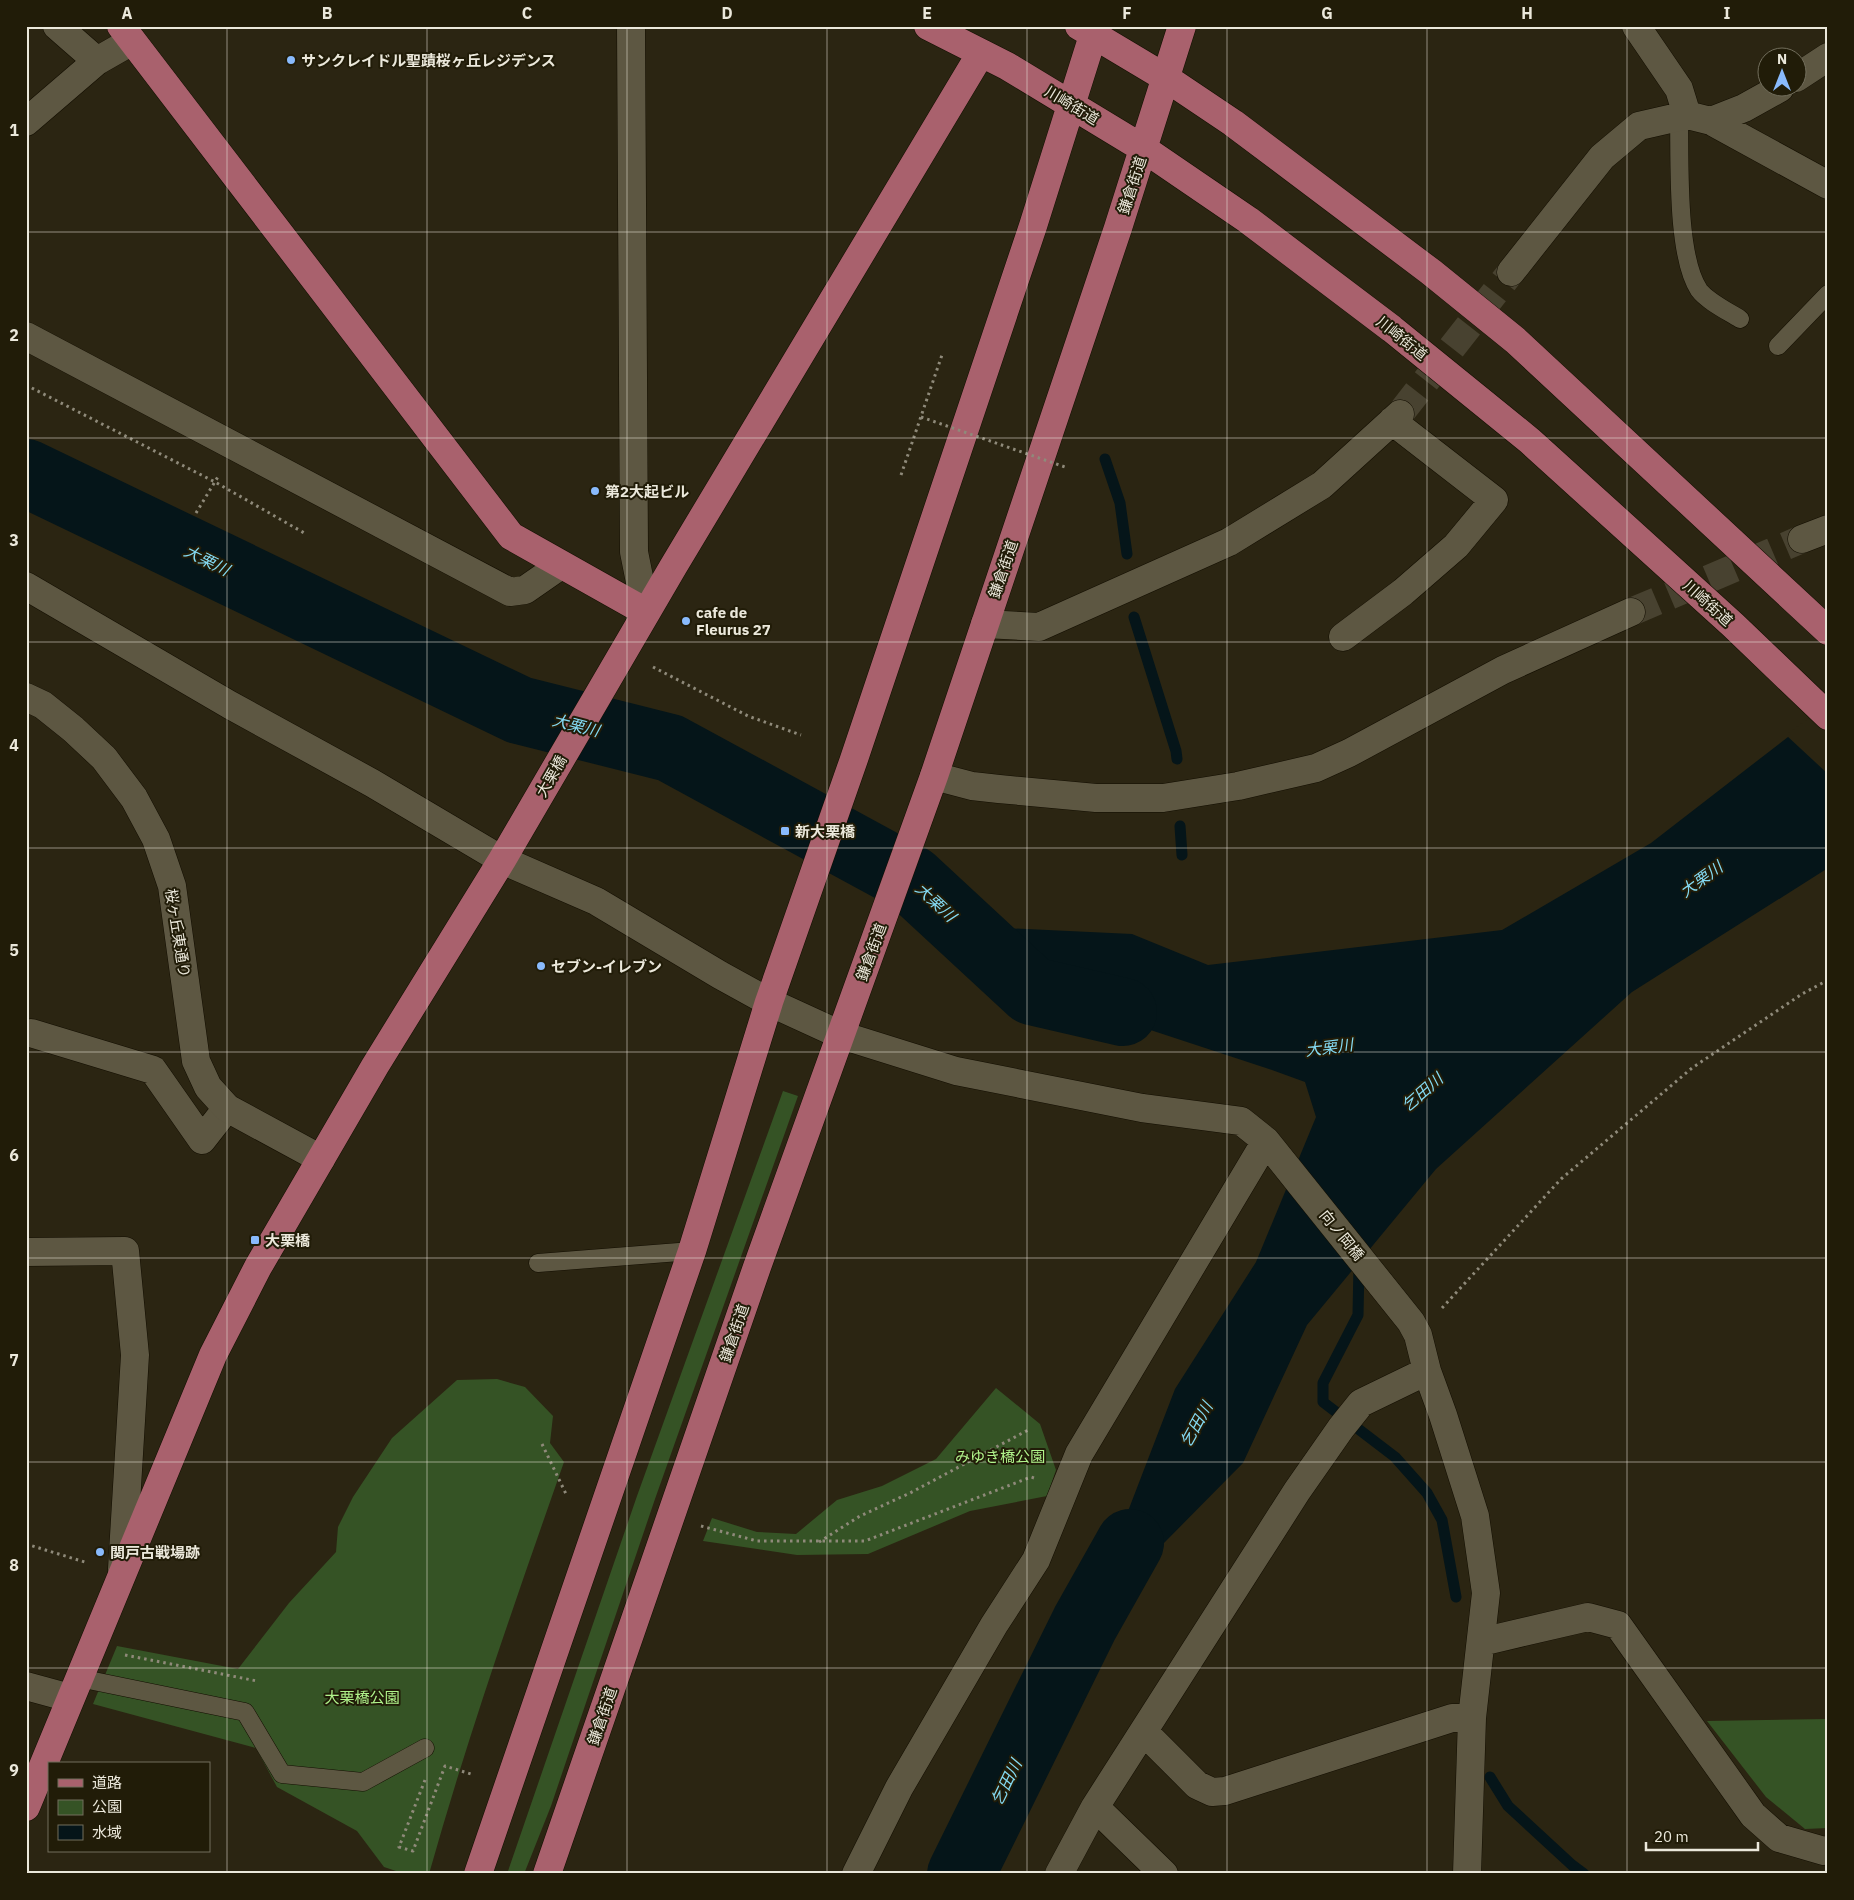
<svg xmlns="http://www.w3.org/2000/svg" width="1854" height="1900" viewBox="0 0 1854 1900" font-family="'IBM Plex Sans','Noto Sans JP',sans-serif">
  <style>
    .green { fill: #355325 }
    .water { fill: #051519 }
    .pier { fill: #2b2512 }
    .lines { fill: none; stroke-linecap: round; stroke-linejoin: round }
    .stream { stroke: #051519; stroke-width: 11 }
    .river { stroke: #051519; stroke-width: 68 }
    .minor-tunnel { stroke: #484230; stroke-width: 28; stroke-dasharray: 28 14; stroke-linecap: butt }
    .service-casing { stroke: #130e00; stroke-width: 19 }
    .minor-casing { stroke: #130e00; stroke-width: 29 }
    .tertiary-casing { stroke: #130e00; stroke-width: 29 }
    .primary-casing { stroke: #130e00; stroke-width: 29 }
    .path { stroke: #8f8a7a; stroke-width: 3; stroke-dasharray: 2.5 4; stroke-linecap: butt }
    .service { stroke: #5d5742; stroke-width: 18 }
    .minor { stroke: #5d5742; stroke-width: 28 }
    .tertiary { stroke: #5d5742; stroke-width: 28 }
    .primary { stroke: #a9616d; stroke-width: 28 }
    .path-bridge { stroke: #8f8a7a; stroke-width: 3; stroke-dasharray: 2.5 4; stroke-linecap: butt }
    .grid { fill: none; stroke: #ebe8db; stroke-width: 1; stroke-opacity: 0.55 }
    .poi-dot { fill: #89bafc; stroke: #211c08; stroke-width: 2 }
    .labels { text-anchor: middle; dominant-baseline: central; stroke-width: 4; stroke-linejoin: round; paint-order: stroke }
    .poi-label { font-size: 15px; font-weight: bold; fill: #ebe8db; stroke: #211c08; text-anchor: start }
    .street-label { font-size: 15px; fill: #ebe8db; stroke: #211c08 }
    .park-label { font-size: 15px; fill: #b0f38b; stroke: #211c08 }
    .water-label { font-size: 16px; font-style: italic; fill: #84daf3; stroke: #211c08 }
    .neatline { fill: none; stroke: #ebe8db; stroke-width: 2 }
    .grid-label { font-size: 16px; text-anchor: middle; font-weight: bold; fill: #ebe8db }
  </style>
  <rect width="100%" height="100%" fill="#2b2512"/>
  <path class="green" d="M 783,1091 L 798,1096 L 655,1499 L 551,1806 L 524,1874 L 507,1874 L 637,1496 Z
    M 497,1379 L 525,1387 L 553,1416 L 550,1443 L 564,1462 C 516,1599 468,1735 429,1874 L 405,1874 L 384,1867 L 357,1831 L 277,1787 L 256,1748 L 93,1704 L 117,1646 L 238,1669 L 289,1603 L 336,1552 L 338,1527 L 353,1497 L 392,1438 L 457,1380 Z
    M 996,1388 L 1040,1424 L 1056,1470 L 1047,1496 L 970,1511 L 868,1554 L 797,1555 L 703,1541 L 712,1518 L 757,1532 L 796,1534 L 837,1500 L 882,1486 L 936,1459 Z
    M 1828,1719 L 1828,1828 L 1805,1829 L 1766,1797 L 1707,1721 Z"/>
  <path class="water" d="M 1828,706 L 1828,868 L 1632,992 L 1436,1169 L 1307,1325 L 1243,1463 L 1085,1623 L 1175,1389 L 1256,1262 L 1316,1117 L 1305,1082 L 1272,1070 L 1032,991 L 962,926 L 1132,934 L 1208,965 L 1502,930 L 1651,843 Z"/>
  <path class="pier" d="M 1828,704 L 1828,774 L 1786,735 Z"/>
  <g class="lines">
    <path class="stream" d="M 1105,459 L 1120,503 L 1127,554
      M 1134,617 L 1176,751 L 1177,759
      M 1180,826 L 1182,855
      M 1359,1265 L 1358,1315 L 1323,1383 L 1323,1402 L 1395,1457 L 1427,1493 L 1442,1520 L 1456,1597
      M 1490,1777 L 1508,1806 L 1572,1865 L 1584,1874"/>
    <path class="river" d="M 26,473 L 519,710 L 670,748 L 911,879 L 1032,991 L 1123,1012
      M 961,1874 L 1085,1623 L 1130,1543"/>
    <path class="minor-tunnel" d="M 1400,414 L 1511,272
      M 1631,612 L 1802,539"/>
    <g class="service-casing">
      <path id="service" d="M 1679,117 C 1680,161 1676,255 1699,290 C 1707,301 1729,312 1740,319
        M 1778,346 L 1828,294
        M 538,1263 L 692,1251
        M 79,1678 L 245,1712 L 282,1774 L 363,1782 L 425,1748"/>
    </g>
    <g class="minor-casing">
      <path id="minor" d="M 57,26 L 97,61
        M 631,26 L 634,552 L 646,612
        M 1636,26 L 1679,89 L 1687,115 L 1711,121 L 1744,108 L 1780,88
        M 1796,78 L 1828,57
        M 1711,121 L 1828,185
        M 26,122 L 97,61 L 132,41
        M 1511,272 L 1602,157 L 1639,126 L 1687,115
        M 26,336 L 510,592 L 525,590 L 561,565
        M 1802,539 L 1828,529
        M 26,586 L 230,705 L 372,783 L 502,860 L 596,901 L 720,975 L 769,1002 L 841,1035 L 956,1071 L 1142,1108 L 1241,1121 L 1266,1141 L 1411,1322 L 1418,1335 L 1427,1371 L 1443,1415 L 1475,1516 L 1486,1593 L 1472,1718 L 1467,1874
        M 985,624 L 1039,627 L 1229,542 L 1322,485 L 1400,414
        M 1343,637 L 1403,592 L 1456,546 L 1494,500 L 1392,421
        M 934,776 L 972,786 L 999,789 L 1096,798 L 1163,798 L 1238,786 L 1316,768 L 1349,753 L 1503,670 L 1631,612
        M 31,1033 L 153,1070 L 202,1140 L 227,1108
        M 26,1252 L 125,1251 L 135,1355 L 122,1569
        M 1481,1642 L 1588,1617 L 1618,1625 L 1753,1815 L 1779,1838 L 1824,1851 L 1828,1850
        M 26,1686 L 70,1698
        M 1144,1732 L 1197,1785 L 1212,1792 L 1225,1791 L 1452,1718 L 1472,1718
        M 1095,1807 L 1164,1874
        M 856,1874 L 899,1788 L 994,1625 L 1036,1560 L 1079,1454 L 1266,1141
        M 1059,1874 L 1095,1807 L 1297,1491 L 1341,1428 L 1361,1403 L 1427,1371"/>
    </g>
    <g class="tertiary-casing">
      <path id="tertiary" d="M 26,697 L 43,705 L 73,729 L 104,758 L 134,798 L 156,839 L 172,886 L 196,1061 L 208,1087 L 227,1108 L 321,1159"/>
    </g>
    <g class="primary-casing">
      <path id="primary" d="M 121,26 L 511,536 L 646,612
        M 928,26 L 1007,66 L 1144,149 L 1248,220 L 1392,329 L 1530,441 L 1733,625 L 1828,716
        M 1079,26 L 1166,78 L 1233,123 L 1431,272 L 1515,340 L 1828,631
        M 26,1807 L 213,1355 L 258,1267 L 375,1066 L 502,860 L 673,567 L 981,53
        M 478,1874 L 692,1251 L 769,1002 L 853,762 L 1033,226 L 1096,26
        M 547,1874 L 757,1267 L 934,776 L 1118,228 L 1182,26"/>
    </g>
    <path class="path" d="M 26,385 L 215,482 L 306,534
      M 901,475 L 943,352
      M 196,513 L 219,475
      M 653,667 L 748,716 L 801,735
      M 1442,1308 L 1561,1179 L 1692,1068 L 1802,994 L 1828,980
      M 542,1444 L 566,1494
      M 701,1526 L 757,1541 L 865,1541 L 1031,1477 L 1034,1478
      M 819,1542 L 860,1516 L 910,1493 L 1030,1429
      M 26,1544 L 88,1563
      M 125,1655 L 257,1681
      M 425,1780 L 399,1847 L 413,1851 L 445,1766 L 471,1774"/>
    <use href="#service" class="service"/>
    <use href="#minor" class="minor"/>
    <use href="#tertiary" class="tertiary"/>
    <use href="#primary" class="primary"/>
    <path class="path-bridge" d="M 921,417 L 1065,467"/>
  </g>
  <path class="grid" d="M 227,26 L 227,1874M 427,26 L 427,1874M 627,26 L 627,1874M 827,26 L 827,1874M 1027,26 L 1027,1874M 1227,26 L 1227,1874M 1427,26 L 1427,1874M 1627,26 L 1627,1874M 26,232 L 1828,232M 26,438 L 1828,438M 26,642 L 1828,642M 26,848 L 1828,848M 26,1052 L 1828,1052M 26,1258 L 1828,1258M 26,1462 L 1828,1462M 26,1668 L 1828,1668"/>
  <g class="poi-dot">
    <circle cx="291" cy="60" r="5"/>
    <circle cx="595" cy="491" r="5"/>
    <circle cx="686" cy="621" r="5"/>
    <rect x="780" y="826" width="10" height="10" rx="2.5"/>
    <circle cx="541" cy="966" r="5"/>
    <rect x="250" y="1235" width="10" height="10" rx="2.5"/>
    <circle cx="100" cy="1552" r="5"/>
  </g>
  <g class="labels">
    <g class="poi-label">
      <text x="301" y="60">サンクレイドル聖蹟桜ヶ丘レジデンス</text>
      <text x="605" y="491">第2大起ビル</text>
      <text x="696" y="612">cafe de<tspan x="696" dy="17">Fleurus 27</tspan></text>
      <text x="795" y="831">新大栗橋</text>
      <text x="551" y="966">セブン-イレブン</text>
      <text x="265" y="1240">大栗橋</text>
      <text x="110" y="1552">関戸古戦場跡</text>
    </g>
    <g class="street-label">
      <text transform="translate(1072 105) rotate(31)">川崎街道</text>
      <text transform="translate(1132 185) rotate(-72)">鎌倉街道</text>
      <text transform="translate(1402 338) rotate(39)">川崎街道</text>
      <text transform="translate(1003 569) rotate(-71)">鎌倉街道</text>
      <text transform="translate(1708 603) rotate(42)">川崎街道</text>
      <text transform="translate(551 776) rotate(-60)">大栗橋</text>
      <text transform="translate(178 933) rotate(81)">桜ヶ丘東通り</text>
      <text transform="translate(871 952) rotate(-70)">鎌倉街道</text>
      <text transform="translate(1342 1235) rotate(51)">向ノ岡橋</text>
      <text transform="translate(734 1333) rotate(-71)">鎌倉街道</text>
      <text transform="translate(602 1716) rotate(-71)">鎌倉街道</text>
    </g>
    <g class="park-label">
      <text x="1000" y="1456">みゆき橋公園</text>
      <text x="362" y="1697">大栗橋公園</text>
    </g>
    <g class="water-label">
      <text transform="translate(207 560) rotate(26)">大栗川</text>
      <text transform="translate(576 725) rotate(14)">大栗川</text>
      <text transform="translate(1701 879) rotate(-36)">大栗川</text>
      <text transform="translate(936 902) rotate(43)">大栗川</text>
      <text transform="translate(1329 1047) rotate(-7)">大栗川</text>
      <text transform="translate(1422 1092) rotate(-41)">乞田川</text>
      <text transform="translate(1196 1424) rotate(-61)">乞田川</text>
      <text transform="translate(1006 1782) rotate(-64)">乞田川</text>
    </g>
  </g>
  <rect width="1854" height="1900" fill="none" stroke="#211c08" stroke-width="55"/>
  <rect x="48" y="1762" width="162" height="90" fill="#211c08" stroke="#726e5c"/>
  <rect x="58" y="1779" width="25" height="8" fill="#a9616d" stroke="#726e5c"/>
  <text x="92" y="1788" font-size="15" fill="#ebe8db">道路</text>
  <rect x="58" y="1800" width="25" height="15" fill="#355325" stroke="#726e5c"/>
  <text x="92" y="1812" font-size="15" fill="#ebe8db">公園</text>
  <rect x="58" y="1825" width="25" height="15" fill="#051519" stroke="#726e5c"/>
  <text x="92" y="1838" font-size="15" fill="#ebe8db">水域</text>
  <g transform="translate(1782 72)"><circle r="24" fill="#211c08" stroke="#726e5c"/>
  <path d="M0-4L9 19L0 12L-9 19Z" fill="#89bafc"/>
  <text y="-8" font-size="14" font-weight="bold" text-anchor="middle" fill="#ebe8db">N</text>
  </g>
  <path d="M1646 1842v8h112v-8" fill="none" stroke="#ebe8db" stroke-width="2.5"/>
  <text x="1654" y="1842" font-size="15" fill="#ebe8db" stroke="#211c08" stroke-width="4" paint-order="stroke">20 m</text>
  <rect x="28" y="28" width="1798" height="1844" class="neatline"/>
  <g class="grid-label">
    <text x="127" y="19">A</text>
    <text x="327" y="19">B</text>
    <text x="527" y="19">C</text>
    <text x="727" y="19">D</text>
    <text x="927" y="19">E</text>
    <text x="1127" y="19">F</text>
    <text x="1327" y="19">G</text>
    <text x="1527" y="19">H</text>
    <text x="1727" y="19">I</text>
    <text x="14" y="136">1</text>
    <text x="14" y="341">2</text>
    <text x="14" y="546">3</text>
    <text x="14" y="751">4</text>
    <text x="14" y="956">5</text>
    <text x="14" y="1161">6</text>
    <text x="14" y="1366">7</text>
    <text x="14" y="1571">8</text>
    <text x="14" y="1776">9</text>
  </g>
</svg>
